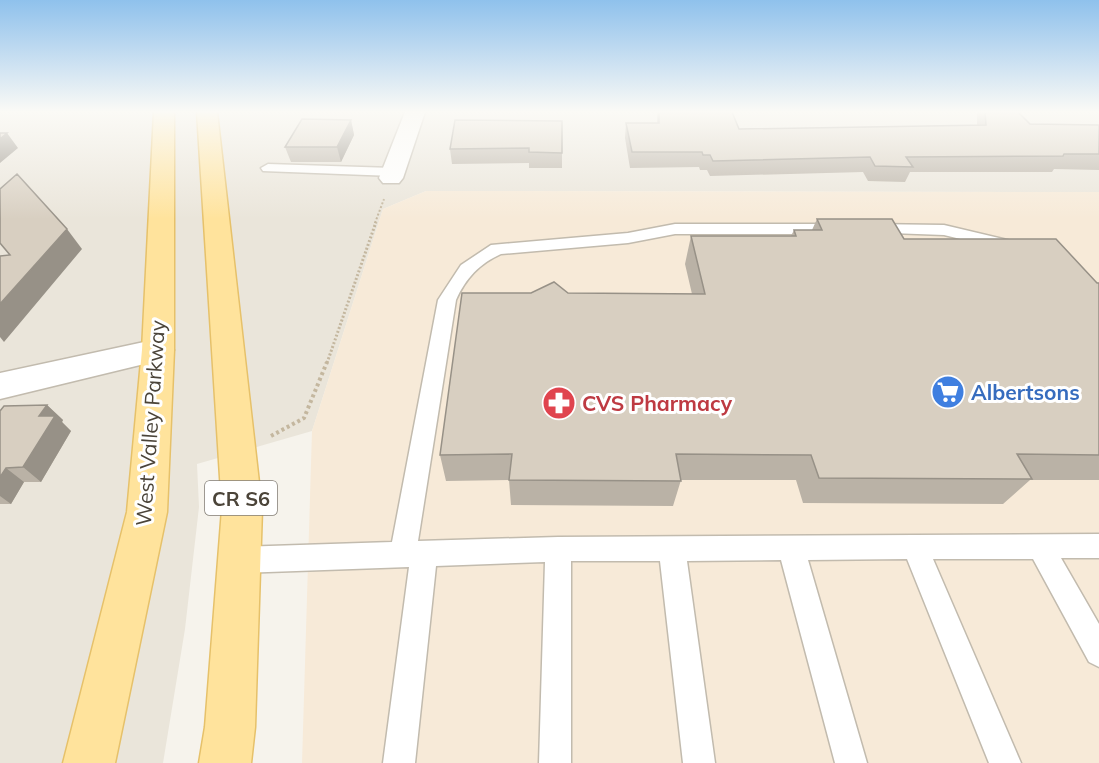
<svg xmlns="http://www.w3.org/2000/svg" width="1099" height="763" viewBox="0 0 1099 763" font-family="Mulish,sans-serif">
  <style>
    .residential { fill: #eae5da }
    .commercial { fill: #f7ead8 }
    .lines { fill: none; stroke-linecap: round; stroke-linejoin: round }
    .service-casing { stroke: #c2bbae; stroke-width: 3 }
    .minor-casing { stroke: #c2bbae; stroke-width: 3 }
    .primary-casing { stroke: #e6c16a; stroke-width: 3 }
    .path-far2 { stroke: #c4b79f; stroke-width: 2; stroke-dasharray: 2 2; stroke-linecap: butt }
    .path-far1 { stroke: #c4b79f; stroke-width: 3; stroke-dasharray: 2 2; stroke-linecap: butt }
    .path { stroke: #c4b79f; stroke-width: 4; stroke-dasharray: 3 3; stroke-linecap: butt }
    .service { fill: #fff; fill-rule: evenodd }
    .minor { fill: #fff; fill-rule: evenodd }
    .primary { fill: #ffe39c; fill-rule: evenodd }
    .wall { fill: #bab2a6 }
    .shaded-wall { fill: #979187 }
    .building { fill: #d8cfc1; stroke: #979187; stroke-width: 1.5 }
    .labels { text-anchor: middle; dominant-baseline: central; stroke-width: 6; stroke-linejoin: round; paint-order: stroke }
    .shield { fill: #fff; stroke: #817c74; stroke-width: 1.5 }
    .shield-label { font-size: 20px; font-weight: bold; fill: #4b4439 }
    .shop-label { font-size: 21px; font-weight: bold; fill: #366cbe; stroke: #fff; text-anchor: start }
    .health-label { font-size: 21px; font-weight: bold; fill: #be3a42; stroke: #fff; text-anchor: start }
    .street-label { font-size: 21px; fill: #4b4439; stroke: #fff }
  </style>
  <rect width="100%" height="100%" fill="#f6f3ec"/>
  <path class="residential" d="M 0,112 L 1099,112 L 1099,192 L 426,191 L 383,209 L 312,431 L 197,464 L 199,507 L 185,629 L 163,763 L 0,763 Z"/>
  <path class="commercial" d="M 426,191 L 1099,192 L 1099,763 L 302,763 L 312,431 L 383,209 Z"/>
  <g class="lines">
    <g class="service-casing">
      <path id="service" d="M 268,164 L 393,168 L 400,172 L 393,176 L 263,171 L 261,168 Z
        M 675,224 L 839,224 L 847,229 L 839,234 L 675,234 L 628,243 L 501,254 C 479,264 466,278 456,300 L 418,541 L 558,537 L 1099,534 L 1099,558 L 1061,558 L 1099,624 L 1099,667 L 1089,662 L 1033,559 L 933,559 L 1021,763 L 989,763 L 907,559 L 808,560 L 867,763 L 835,763 L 781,560 L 687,561 L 715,763 L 683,763 L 660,561 L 571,561 L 571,763 L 539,763 L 545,562 L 436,566 L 415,763 L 383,763 L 409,567 L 239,573 L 230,569 L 226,560 L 230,551 L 239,547 L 392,542 L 438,300 L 461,265 L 491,245 L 628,233 Z
        M 870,224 L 944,225 L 1020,243 L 1022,247 L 1014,252 L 944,235 L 864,232 L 862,229 L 864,226 Z"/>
    </g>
    <g class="minor-casing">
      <path id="minor" d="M 405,112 L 425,112 L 403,178 L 399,183 L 383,183 L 379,178 Z
        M 158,339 L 169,342 L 174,350 L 169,358 L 0,399 L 0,373 Z"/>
    </g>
    <g class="primary-casing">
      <path id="primary" d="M 154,112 L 174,112 L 174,350 L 167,512 L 115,763 L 63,763 L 127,512 L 142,350 Z
        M 197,112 L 217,112 L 262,509 L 255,727 L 251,763 L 199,763 L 205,727 L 222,509 Z"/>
    </g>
    <path class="path-far2" d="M 375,223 L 384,199"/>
    <path class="path-far1" d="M 327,363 L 376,222"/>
    <path class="path" d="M 271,436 L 304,418 L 327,362"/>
    <use href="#service" class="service"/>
    <use href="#minor" class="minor"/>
    <use href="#primary" class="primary"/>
  </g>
  <path class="wall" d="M 657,112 L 732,112 L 739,129 L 977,125 L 977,112 L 1018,112 L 1030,124 L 1099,125 L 1099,170 L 1054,169 L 1052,172 L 910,172 L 905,182 L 868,181 L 863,172 L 710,176 L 707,170 L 700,170 L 699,167 L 630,168 L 625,138 L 626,123 L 657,123 Z
    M 351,120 L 354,135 L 341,162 L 291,162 L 285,147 Z
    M 455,120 L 562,153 L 562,168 L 529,168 L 529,163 L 452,164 L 450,149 Z
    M 817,219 L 1099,283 L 1099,480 L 1030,480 L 1003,504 L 803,503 L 796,480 L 681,480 L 673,506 L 511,505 L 509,480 L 446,481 L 440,455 L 568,293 L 692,294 L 685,264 L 691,236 L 791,236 L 794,230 L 812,230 Z
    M 47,405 L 63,420 L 62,422 L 71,431 L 41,482 L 24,482 L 11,504 L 0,504 L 0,411 Z"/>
  <path class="shaded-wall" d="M 351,120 L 354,135 L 341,162 L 337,147 Z
    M 7,133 L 18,148 L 0,163 L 0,139 Z
    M 67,229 L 82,249 L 4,342 L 0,337 L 0,304 Z
    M 47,405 L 63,420 L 62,422 L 71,431 L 41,482 L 23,467 L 39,416 Z
    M 6,468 L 24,482 L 11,504 L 0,496 L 0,477 Z"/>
  <path class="building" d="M 659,112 L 732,112 L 739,129 L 986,125 L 985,112 L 1018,112 L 1030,124 L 1099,125 L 1099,154 L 1064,154 L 1063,156 L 906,157 L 913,167 L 875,166 L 870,157 L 713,161 L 710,155 L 703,155 L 702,152 L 632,152 L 626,123 L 659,123 Z
    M 302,119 L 351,120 L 337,147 L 285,147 Z
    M 455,120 L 562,121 L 562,153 L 529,152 L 529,148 L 450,149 Z
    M 0,133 L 7,133 L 0,139 Z
    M 17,174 L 67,229 L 0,304 L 0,256 L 10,255 L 0,243 L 0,189 Z
    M 817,219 L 892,219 L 904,239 L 1056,239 L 1097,283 L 1099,283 L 1099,455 L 1017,454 L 1032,479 L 819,478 L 811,455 L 676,454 L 681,481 L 509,480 L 512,454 L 440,455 L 462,293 L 531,293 L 554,282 L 568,293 L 705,294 L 691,236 L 796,236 L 794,230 L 822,230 Z
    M 47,405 L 39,416 L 55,416 L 23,467 L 6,468 L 0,477 L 0,411 L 4,406 Z"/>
  <linearGradient id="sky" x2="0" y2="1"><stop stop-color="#8fc1ec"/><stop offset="0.51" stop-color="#fbfaf6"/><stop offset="1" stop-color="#fbfaf6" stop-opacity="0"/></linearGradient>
  <rect width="1099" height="219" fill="url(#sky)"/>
  <defs>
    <g id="supermarket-disc" transform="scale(1.725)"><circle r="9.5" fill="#3f7fe0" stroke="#fff"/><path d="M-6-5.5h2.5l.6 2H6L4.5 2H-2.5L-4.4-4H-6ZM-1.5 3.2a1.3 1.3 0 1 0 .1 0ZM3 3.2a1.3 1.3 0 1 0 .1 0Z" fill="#fff"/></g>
    <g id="pharmacy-disc" transform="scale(1.725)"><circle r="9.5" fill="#e0444e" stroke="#fff"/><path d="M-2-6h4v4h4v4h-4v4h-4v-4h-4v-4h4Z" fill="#fff"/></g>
  </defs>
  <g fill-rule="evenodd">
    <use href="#supermarket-disc" x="948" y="392"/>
    <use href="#pharmacy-disc" x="559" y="403"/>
  </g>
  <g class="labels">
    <rect class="shield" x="205" y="481" width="72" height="34" rx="4.5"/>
    <g class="shield-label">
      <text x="241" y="498">CR S6</text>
    </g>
    <g class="shop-label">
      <text x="971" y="392">Albertsons</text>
    </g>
    <g class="health-label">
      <text x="582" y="403">CVS Pharmacy</text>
    </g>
    <g class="street-label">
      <text transform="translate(150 423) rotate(-86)">West Valley Parkway</text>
    </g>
  </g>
</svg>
